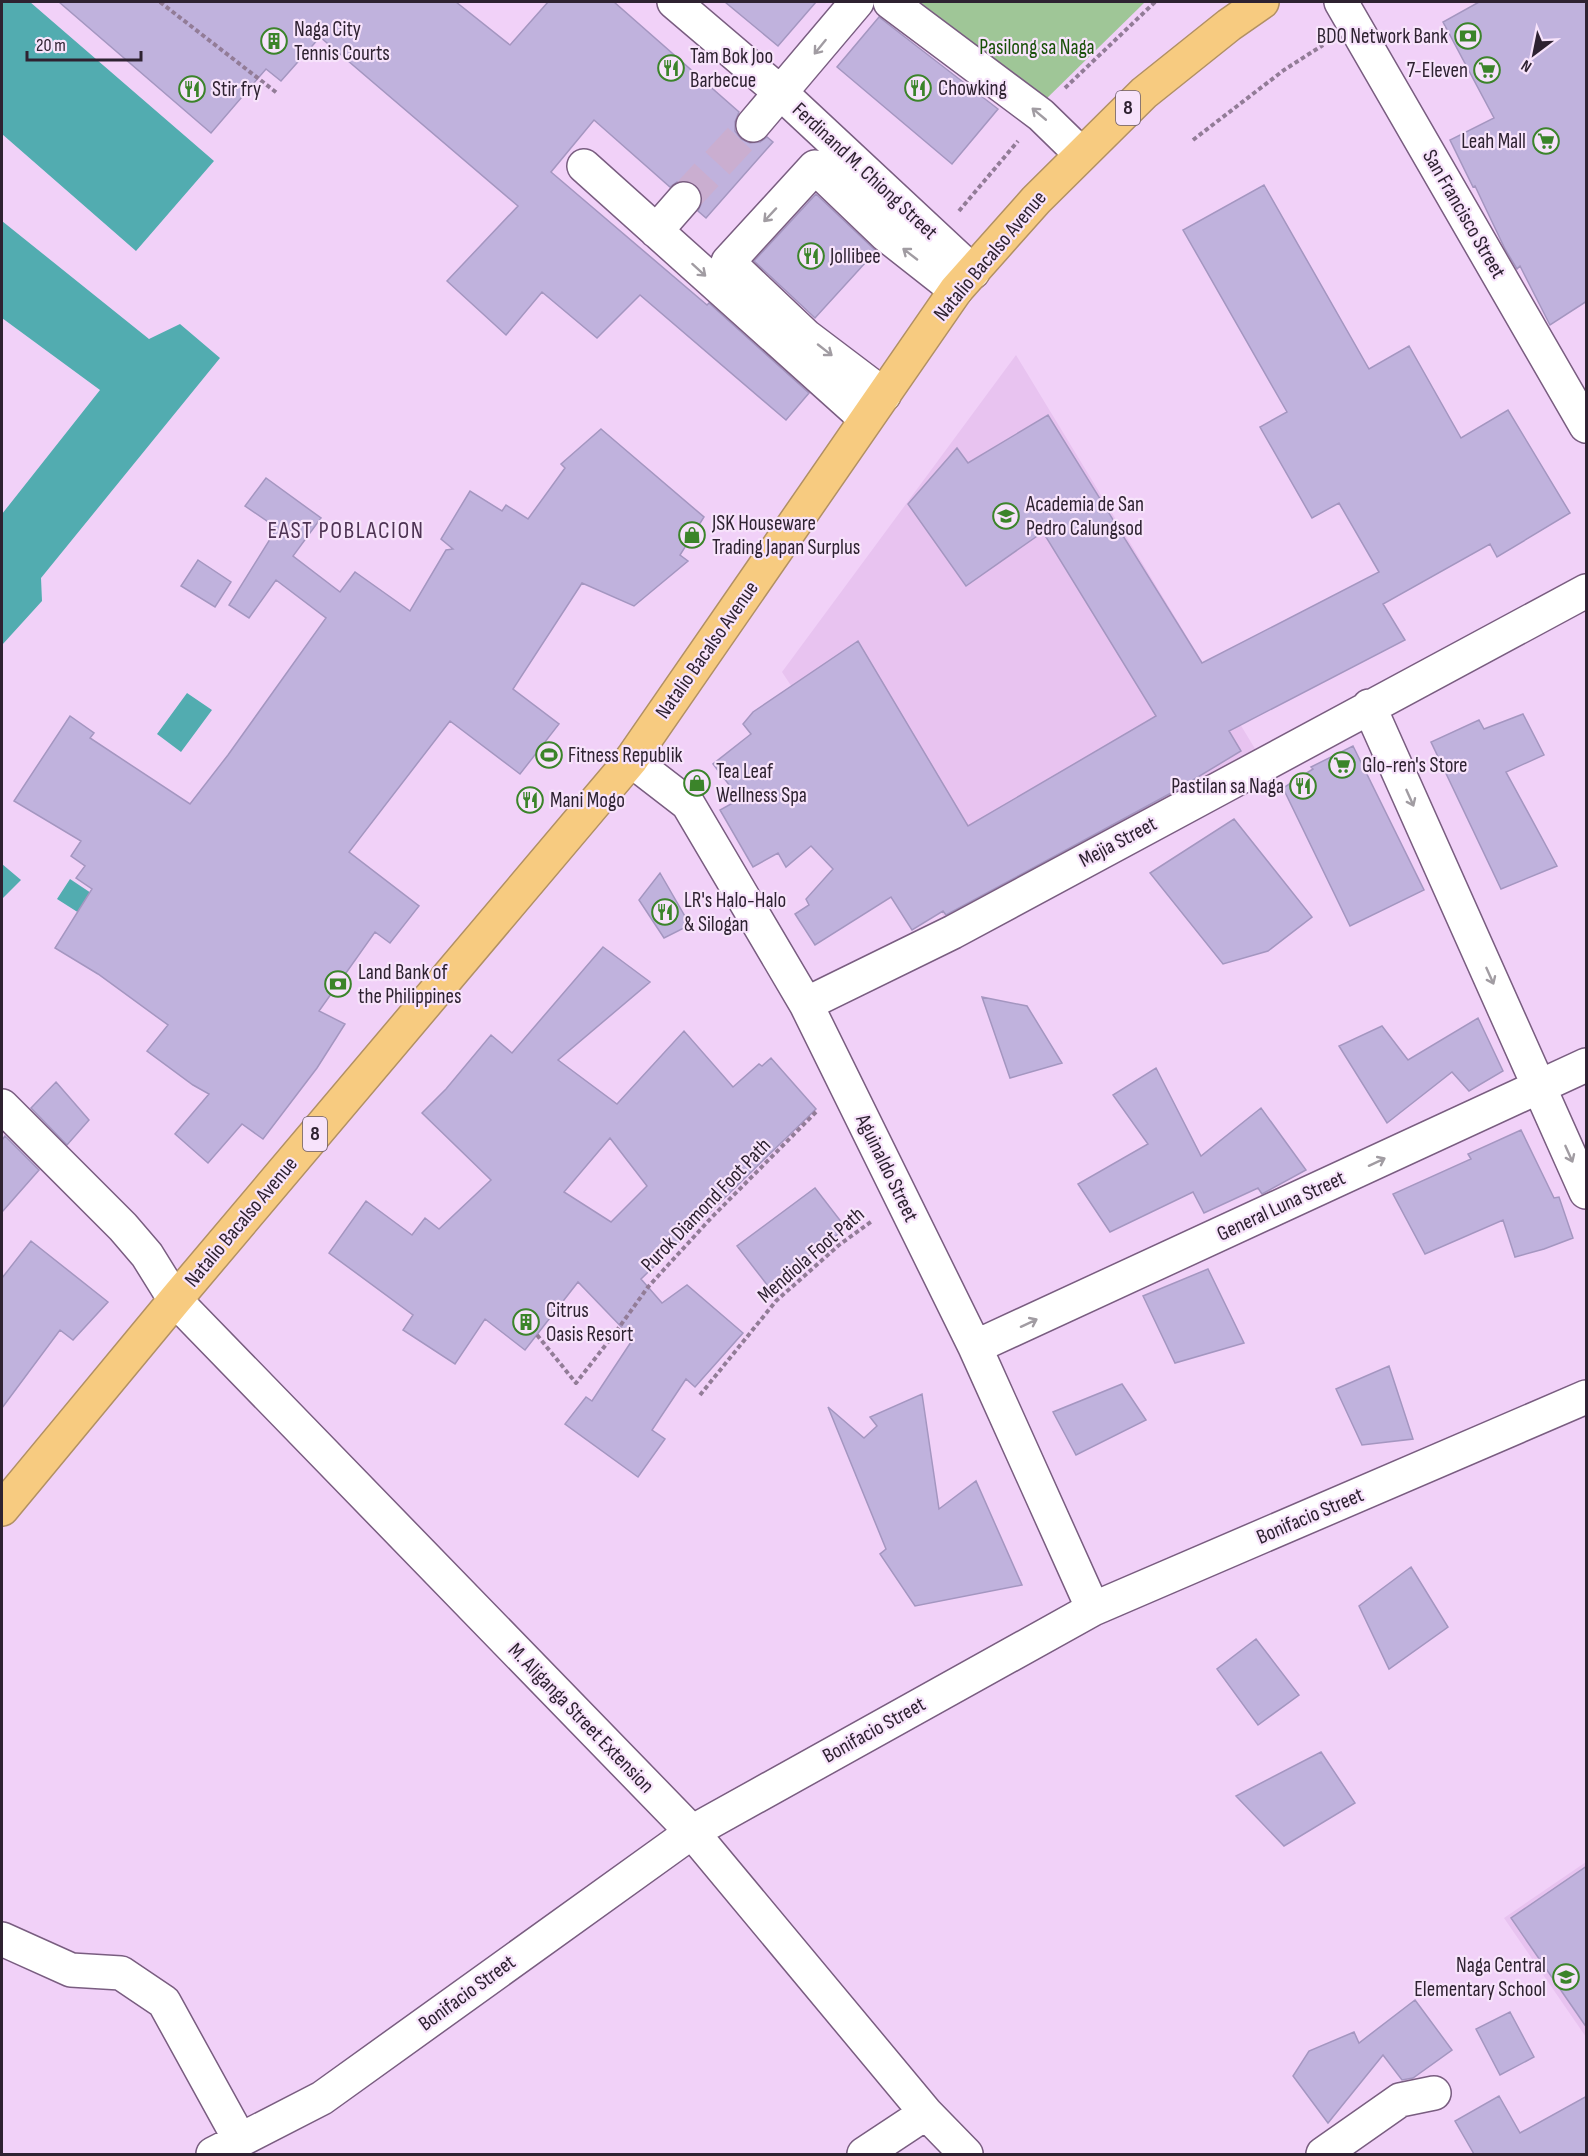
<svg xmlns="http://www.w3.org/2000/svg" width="1588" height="2156" viewBox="0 0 1588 2156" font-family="'Sofia Sans Condensed',sans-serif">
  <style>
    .built { fill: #e8c3f0 }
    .green { fill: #9fc697 }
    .water { fill: #52acb0 }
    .building { fill: #c0b2dd; stroke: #a496c0; stroke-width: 1.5; fill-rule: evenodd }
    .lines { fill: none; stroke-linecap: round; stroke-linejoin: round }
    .minor-tunnel { stroke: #caaed0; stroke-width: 33; stroke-dasharray: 33 16; stroke-linecap: butt }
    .minor-casing { stroke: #795d80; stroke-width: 36 }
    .highway-casing { stroke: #b19064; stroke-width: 36 }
    .path { stroke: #927c97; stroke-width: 4; stroke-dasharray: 4.5 3; stroke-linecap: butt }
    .minor { stroke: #fff; stroke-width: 33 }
    .highway { stroke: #f7cb80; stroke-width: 33 }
    .oneway { stroke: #a19ca2 }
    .labels { text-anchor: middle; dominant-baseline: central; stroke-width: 4.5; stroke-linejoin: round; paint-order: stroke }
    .shield { fill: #f7e3fb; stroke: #6a5c6e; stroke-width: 1.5 }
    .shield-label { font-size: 20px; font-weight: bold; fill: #2e2231 }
    .poi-label { font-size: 21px; fill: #2e2231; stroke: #f7e3fb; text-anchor: start }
    .park-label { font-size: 21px; fill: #185008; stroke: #f7e3fb }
    .street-label { font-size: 21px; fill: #2e2231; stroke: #f7e3fb }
    .quarter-label { font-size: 24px; letter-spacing: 1.5px; fill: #4e3454; stroke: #f7e3fb }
  </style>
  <rect width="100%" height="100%" fill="#f1d1f8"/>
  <path class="built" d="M 1016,355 L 1257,752 L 952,929 L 782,672 Z
    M 1586,1862 L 1586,2037 L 1504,1918 Z"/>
  <path class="green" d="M 908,2 L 1145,2 L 1040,105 Z"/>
  <path class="water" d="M 2,2 L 30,2 L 214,161 L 136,251 L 2,134 Z
    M 2,221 L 149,339 L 180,324 L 220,358 L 41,578 L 42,601 L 2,645 L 2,514 L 100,390 L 2,318 Z
    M 187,693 L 212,710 L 181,752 L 157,734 Z
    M 2,864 L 21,880 L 2,899 Z
    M 70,879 L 124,915 L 112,934 L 57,899 Z"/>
  <path class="building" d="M 59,2 L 456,2 L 510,45 L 548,2 L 614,2 L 739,112 L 735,122 L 735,131 L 741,139 L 750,143 L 760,142 L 767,137 L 773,142 L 706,218 L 698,211 L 702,202 L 701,192 L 697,185 L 687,181 L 677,182 L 670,187 L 594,120 L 551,172 L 707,305 L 709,303 L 809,393 L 786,420 L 640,295 L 597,338 L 542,292 L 506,335 L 447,281 L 518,206 L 320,37 L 281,81 L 266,69 L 211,133 Z
    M 725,2 L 816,2 L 778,46 Z
    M 1479,2 L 1587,2 L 1587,301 L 1550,325 L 1520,266 L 1517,269 L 1505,249 L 1475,186 L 1473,187 L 1450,140 L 1494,118 L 1443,22 Z
    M 879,17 L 998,109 L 952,164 L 837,67 Z
    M 1264,185 L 1369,369 L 1409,346 L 1461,438 L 1508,410 L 1570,513 L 1497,557 L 1490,544 L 1383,604 L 1405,640 L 1229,731 L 1241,751 L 1173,792 L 946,915 L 943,911 L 912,930 L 891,897 L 815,945 L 795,914 L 809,905 L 806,899 L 833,869 L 811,846 L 786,867 L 778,853 L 753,867 L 720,810 L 740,799 L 713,764 L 751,734 L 743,724 L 753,712 L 858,641 L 968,826 L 1156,716 L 1043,532 L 966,586 L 908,504 L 957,448 L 968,463 L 1048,415 L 1202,663 L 1379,572 L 1339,503 L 1312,518 L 1260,427 L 1287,412 L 1183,230 Z
    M 816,194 L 876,251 L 815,318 L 754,261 Z
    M 601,429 L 704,517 L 680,555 L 688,561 L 634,606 L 582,583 L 513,689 L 559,724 L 520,774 L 450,721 L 349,852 L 419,906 L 390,943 L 375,932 L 319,1011 L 345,1024 L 317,1068 L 263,1139 L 242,1124 L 208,1163 L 175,1134 L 209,1094 L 193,1085 L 147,1051 L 168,1025 L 98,974 L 55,948 L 92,889 L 76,878 L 85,866 L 71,856 L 81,841 L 14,801 L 70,716 L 94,733 L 90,738 L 190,804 L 228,755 L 326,618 L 276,580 L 249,618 L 229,605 L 277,528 L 245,506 L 266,478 L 321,518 L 293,556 L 340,592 L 355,572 L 410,611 L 446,550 L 453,549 L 441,539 L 470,491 L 502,511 L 506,505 L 528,519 L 565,468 L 561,464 Z
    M 198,560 L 231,582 L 215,607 L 181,586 Z
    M 1523,714 L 1544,755 L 1506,772 L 1557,866 L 1501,889 L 1431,742 L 1479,720 L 1484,729 Z
    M 1353,746 L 1424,890 L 1350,926 L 1283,788 L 1313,769 L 1311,767 Z
    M 1234,819 L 1312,917 L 1268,951 L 1223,964 L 1150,873 Z
    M 660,873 L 690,925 L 664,938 L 639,900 Z
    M 603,947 L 650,982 L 558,1060 L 617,1104 L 684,1031 L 733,1087 L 759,1064 L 762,1066 L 771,1058 L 816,1109 L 641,1279 L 662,1303 L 687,1285 L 743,1333 L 695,1387 L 686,1379 L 652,1430 L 665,1439 L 638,1477 L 565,1424 L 586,1397 L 592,1401 L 633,1339 L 578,1282 L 525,1350 L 485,1319 L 455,1364 L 403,1330 L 413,1315 L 329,1253 L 366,1201 L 412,1235 L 425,1218 L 439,1229 L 491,1180 L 422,1113 L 446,1089 L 491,1035 L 512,1053 ZM 610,1138 L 647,1186 L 611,1222 L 564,1192 Z
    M 982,997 L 1027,1006 L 1062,1063 L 1010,1078 Z
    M 1478,1018 L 1503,1071 L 1469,1091 L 1452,1072 L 1387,1123 L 1339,1046 L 1382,1026 L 1408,1060 Z
    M 1156,1068 L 1201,1156 L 1261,1108 L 1306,1170 L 1262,1194 L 1258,1188 L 1204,1213 L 1193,1192 L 1110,1232 L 1078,1184 L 1148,1144 L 1113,1095 Z
    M 56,1082 L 89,1120 L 67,1145 L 31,1108 Z
    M 1521,1130 L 1554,1198 L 1559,1197 L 1573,1238 L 1544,1249 L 1515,1257 L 1503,1220 L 1425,1254 L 1393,1194 L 1471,1159 L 1468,1154 Z
    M 5,1136 L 39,1170 L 2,1212 L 2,1140 Z
    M 815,1188 L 846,1228 L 768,1286 L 737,1246 Z
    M 31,1241 L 108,1302 L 73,1340 L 60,1330 L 2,1408 L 2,1278 Z
    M 1208,1269 L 1244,1343 L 1175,1363 L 1143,1296 Z
    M 1389,1366 L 1413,1439 L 1362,1445 L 1336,1389 Z
    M 1122,1384 L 1146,1420 L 1076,1455 L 1053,1412 Z
    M 922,1394 L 939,1509 L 976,1481 L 1022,1585 L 915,1606 L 880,1554 L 886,1549 L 828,1407 L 864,1438 L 877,1426 L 870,1417 Z
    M 1411,1567 L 1448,1627 L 1389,1669 L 1359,1606 Z
    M 1256,1639 L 1299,1695 L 1258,1725 L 1217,1669 Z
    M 1321,1752 L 1355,1803 L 1284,1846 L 1236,1796 Z
    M 1587,1866 L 1587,2028 L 1511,1918 Z
    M 1415,2000 L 1452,2050 L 1413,2078 L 1402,2080 L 1383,2055 L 1328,2123 L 1293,2076 L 1309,2051 L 1354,2032 L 1359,2043 Z
    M 1510,2012 L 1534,2057 L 1500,2075 L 1476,2029 Z
    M 1499,2096 L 1520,2133 L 1587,2096 L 1587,2154 L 1474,2154 L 1455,2121 Z"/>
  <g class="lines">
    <path class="minor-tunnel" d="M 684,199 L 753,125"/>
    <g class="minor-casing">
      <path id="minor" d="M 674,2 L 781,93 L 973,272
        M 890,2 L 1041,115 L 1081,154
        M 1341,2 L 1586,426
        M 753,125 L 857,2
        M 584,166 L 866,419
        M 656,231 L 684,199
        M 884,395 L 806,336 L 728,262 L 815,167 L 886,235 L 956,290
        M 1369,706 L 1586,1192
        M 631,760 L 688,804 L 806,1004 L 975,1347 L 1093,1609
        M 806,1004 L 953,932 L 1586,591
        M 2,1106 L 123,1227 L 147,1255 L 175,1300 L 692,1832 L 926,2113 L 966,2154
        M 975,1347 L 1586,1065
        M 2,1939 L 71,1970 L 121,1973 L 164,2002 L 240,2140
        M 213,2154 L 322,2098 L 692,1832 L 1093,1609 L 1586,1397
        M 864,2154 L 926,2113
        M 1323,2154 L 1400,2100 L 1434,2093"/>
    </g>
    <g class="highway-casing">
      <path id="highway" d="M 2,1509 L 175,1300 L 631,760 L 956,290 L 1036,200 L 1144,93 L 1229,25 L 1262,2"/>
    </g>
    <path class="path" d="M 160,2 L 277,93
      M 1065,88 L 1155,2
      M 1193,140 L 1284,70 L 1323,45
      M 959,211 L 1018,141
      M 537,1335 L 576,1383 L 615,1333 L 648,1287 L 712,1217 L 818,1110
      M 700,1395 L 776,1301 L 839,1245 L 872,1221"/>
    <use href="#minor" class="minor"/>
    <use href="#highway" class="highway"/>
  </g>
  <defs><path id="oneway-shaft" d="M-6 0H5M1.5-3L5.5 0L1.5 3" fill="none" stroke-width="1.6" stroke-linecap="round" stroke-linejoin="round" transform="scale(1.5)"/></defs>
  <g class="oneway">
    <use href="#oneway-shaft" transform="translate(820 47) rotate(129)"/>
    <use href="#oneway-shaft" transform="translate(1039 114) rotate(-140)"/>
    <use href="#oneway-shaft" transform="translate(770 215) rotate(133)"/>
    <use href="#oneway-shaft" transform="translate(910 254) rotate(-142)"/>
    <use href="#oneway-shaft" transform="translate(699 270) rotate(42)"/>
    <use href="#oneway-shaft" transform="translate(825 350) rotate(38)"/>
    <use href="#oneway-shaft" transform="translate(1410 798) rotate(66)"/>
    <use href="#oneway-shaft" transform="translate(1490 976) rotate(66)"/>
    <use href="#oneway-shaft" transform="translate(1569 1154) rotate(66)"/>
    <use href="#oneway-shaft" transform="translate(1377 1162) rotate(-25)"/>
    <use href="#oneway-shaft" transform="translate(1029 1323) rotate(-25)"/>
  </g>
  <defs>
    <g id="bank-ring" transform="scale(1.35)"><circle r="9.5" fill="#f7e3fb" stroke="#3b842a" stroke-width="1.5"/><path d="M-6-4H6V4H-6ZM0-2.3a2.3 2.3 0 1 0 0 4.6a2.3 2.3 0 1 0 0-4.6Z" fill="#3b842a"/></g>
    <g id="building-ring" transform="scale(1.35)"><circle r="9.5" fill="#f7e3fb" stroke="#3b842a" stroke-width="1.5"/><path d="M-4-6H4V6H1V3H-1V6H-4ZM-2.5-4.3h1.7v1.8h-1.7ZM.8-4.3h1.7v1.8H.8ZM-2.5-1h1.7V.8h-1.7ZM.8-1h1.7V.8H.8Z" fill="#3b842a"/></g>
    <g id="restaurant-ring" transform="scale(1.35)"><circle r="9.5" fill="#f7e3fb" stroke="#3b842a" stroke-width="1.5"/><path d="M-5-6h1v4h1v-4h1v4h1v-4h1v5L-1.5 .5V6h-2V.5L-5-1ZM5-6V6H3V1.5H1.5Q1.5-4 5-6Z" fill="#3b842a"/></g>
    <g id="supermarket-ring" transform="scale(1.35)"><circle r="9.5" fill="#f7e3fb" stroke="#3b842a" stroke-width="1.5"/><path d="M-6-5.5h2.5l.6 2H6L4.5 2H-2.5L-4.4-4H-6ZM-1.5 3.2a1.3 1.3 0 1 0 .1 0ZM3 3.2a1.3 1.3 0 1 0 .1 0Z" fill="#3b842a"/></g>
    <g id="school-ring" transform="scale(1.35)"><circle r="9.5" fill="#f7e3fb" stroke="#3b842a" stroke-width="1.5"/><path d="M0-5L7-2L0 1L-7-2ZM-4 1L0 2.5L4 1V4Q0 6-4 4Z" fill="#3b842a"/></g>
    <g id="shop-ring" transform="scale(1.35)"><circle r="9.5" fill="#f7e3fb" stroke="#3b842a" stroke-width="1.5"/><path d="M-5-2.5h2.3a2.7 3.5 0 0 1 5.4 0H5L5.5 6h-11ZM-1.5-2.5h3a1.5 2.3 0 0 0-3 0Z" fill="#3b842a"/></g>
    <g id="stadium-ring" transform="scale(1.35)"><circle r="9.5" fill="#f7e3fb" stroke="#3b842a" stroke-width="1.5"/><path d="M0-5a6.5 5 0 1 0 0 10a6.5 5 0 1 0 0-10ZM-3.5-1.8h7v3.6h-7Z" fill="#3b842a"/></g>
  </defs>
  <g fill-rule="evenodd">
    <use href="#bank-ring" x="1468" y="36"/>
    <use href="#building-ring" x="274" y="41"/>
    <use href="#restaurant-ring" x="671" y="68"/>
    <use href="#supermarket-ring" x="1487" y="70"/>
    <use href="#restaurant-ring" x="918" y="88"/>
    <use href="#restaurant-ring" x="192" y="89"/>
    <use href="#supermarket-ring" x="1546" y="141"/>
    <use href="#restaurant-ring" x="811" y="256"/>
    <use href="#school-ring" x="1006" y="516"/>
    <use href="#shop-ring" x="692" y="535"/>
    <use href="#stadium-ring" x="549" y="755"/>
    <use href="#supermarket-ring" x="1342" y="765"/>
    <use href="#shop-ring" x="697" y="783"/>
    <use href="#restaurant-ring" x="1303" y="786"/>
    <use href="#restaurant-ring" x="530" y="800"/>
    <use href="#restaurant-ring" x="665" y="912"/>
    <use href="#bank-ring" x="338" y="984"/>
    <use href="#building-ring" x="526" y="1322"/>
    <use href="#school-ring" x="1566" y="1977"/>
  </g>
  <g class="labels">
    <g class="shield">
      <rect x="1116" y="91" width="24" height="34" rx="4.5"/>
      <rect x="303" y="1117" width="24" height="34" rx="4.5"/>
    </g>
    <g class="shield-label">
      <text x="1128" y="108">8</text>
      <text x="315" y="1134">8</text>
    </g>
    <g class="poi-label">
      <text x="294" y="29">Naga City<tspan x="294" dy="24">Tennis Courts</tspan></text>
      <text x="1448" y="36" text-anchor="end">BDO Network Bank</text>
      <text x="690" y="56">Tam Bok Joo<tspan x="690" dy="24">Barbecue</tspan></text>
      <text x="1468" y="70" text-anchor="end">7-Eleven</text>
      <text x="938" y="88">Chowking</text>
      <text x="212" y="89">Stir fry</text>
      <text x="1526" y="141" text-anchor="end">Leah Mall</text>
      <text x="830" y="256">Jollibee</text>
      <text x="1026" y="504">Academia de San<tspan x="1026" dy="24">Pedro Calungsod</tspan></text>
      <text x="712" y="523">JSK Houseware<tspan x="712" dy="24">Trading Japan Surplus</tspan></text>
      <text x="568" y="755">Fitness Republik</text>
      <text x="1362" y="765">Glo-ren's Store</text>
      <text x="716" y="771">Tea Leaf<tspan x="716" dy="24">Wellness Spa</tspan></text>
      <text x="1284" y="786" text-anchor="end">Pastilan sa Naga</text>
      <text x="550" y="800">Mani Mogo</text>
      <text x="684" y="900">LR's Halo-Halo<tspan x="684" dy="24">&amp; Silogan</tspan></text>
      <text x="358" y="972">Land Bank of<tspan x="358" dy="24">the Philippines</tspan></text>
      <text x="546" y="1310">Citrus<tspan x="546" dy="24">Oasis Resort</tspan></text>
      <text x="1546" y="1965" text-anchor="end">Naga Central<tspan x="1546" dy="24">Elementary School</tspan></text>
    </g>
    <g class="park-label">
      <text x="1037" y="47">Pasilong sa Naga</text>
    </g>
    <g class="street-label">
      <text transform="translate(865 171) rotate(43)">Ferdinand M. Chiong Street</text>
      <text transform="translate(1464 214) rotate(60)">San Francisco Street</text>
      <text transform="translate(990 256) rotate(-50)">Natalio Bacalso Avenue</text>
      <text transform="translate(707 650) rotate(-55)">Natalio Bacalso Avenue</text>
      <text transform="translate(1118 842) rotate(-28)">Mejia Street</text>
      <text transform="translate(887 1168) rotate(64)">Aguinaldo Street</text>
      <text transform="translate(706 1205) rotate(-46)">Purok Diamond Foot Path</text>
      <text transform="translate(1281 1206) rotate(-25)">General Luna Street</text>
      <text transform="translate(241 1222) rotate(-50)">Natalio Bacalso Avenue</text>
      <text transform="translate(811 1255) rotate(-41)">Mendiola Foot Path</text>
      <text transform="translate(1310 1516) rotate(-23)">Bonifacio Street</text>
      <text transform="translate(581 1718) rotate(46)">M. Aliganga Street Extension</text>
      <text transform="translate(874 1730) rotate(-29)">Bonifacio Street</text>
      <text transform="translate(467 1993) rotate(-36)">Bonifacio Street</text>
    </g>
    <g class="quarter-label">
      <text x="346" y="530">EAST POBLACION</text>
    </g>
  </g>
  <rect width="1588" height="2156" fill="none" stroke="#2e2231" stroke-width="6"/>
  <g transform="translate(1534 54) rotate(212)" stroke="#f7e3fb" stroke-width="4.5" paint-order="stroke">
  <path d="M0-4.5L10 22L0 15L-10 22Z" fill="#2e2231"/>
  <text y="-9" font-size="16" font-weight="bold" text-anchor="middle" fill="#2e2231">N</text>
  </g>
  <path d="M27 51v9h114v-9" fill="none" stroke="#2e2231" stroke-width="3"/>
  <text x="36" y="51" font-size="18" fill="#2e2231" stroke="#f7e3fb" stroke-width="4.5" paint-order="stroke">20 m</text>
</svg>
